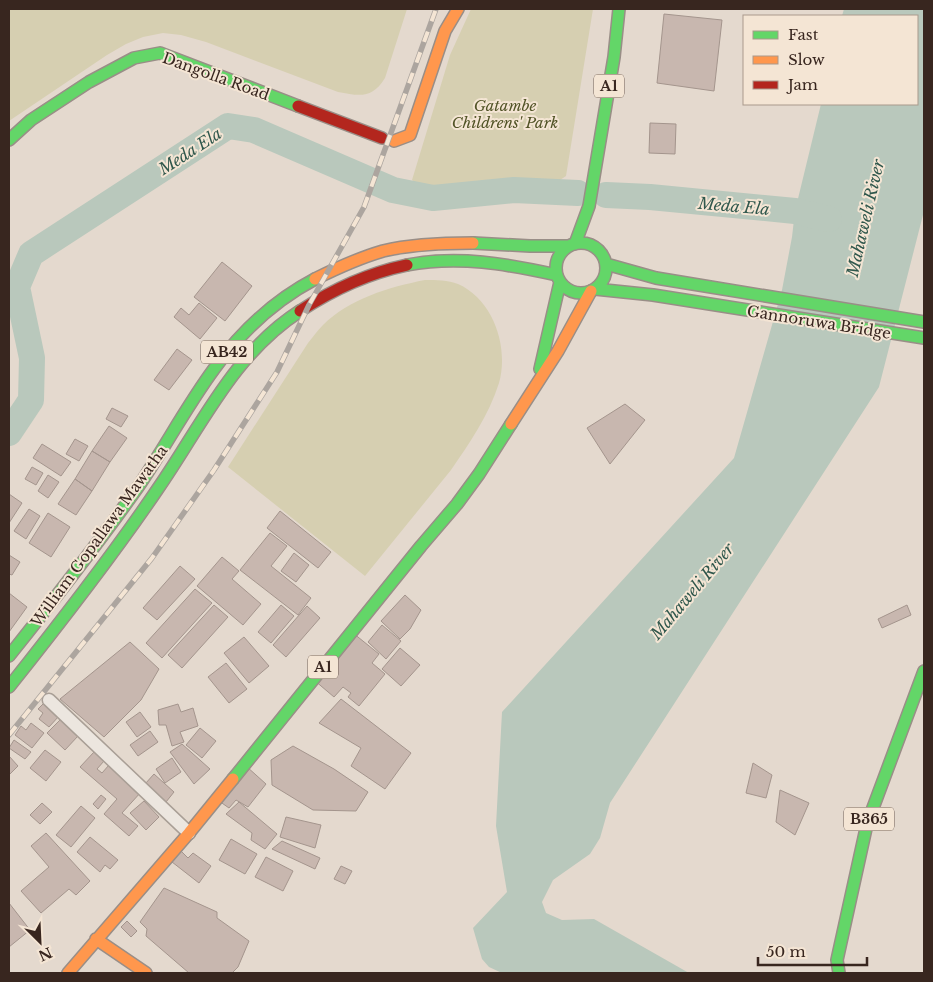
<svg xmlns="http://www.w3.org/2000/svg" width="933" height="982" viewBox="0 0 933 982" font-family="'Libre Baskerville',serif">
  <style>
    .green { fill: #d6cfb1 }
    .water { fill: #b9c8bc }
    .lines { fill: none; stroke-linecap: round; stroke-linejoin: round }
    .river { stroke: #b9c8bc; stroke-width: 26 }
    .building { fill: #c8b7af; stroke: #a4958d }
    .street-casing { stroke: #a99f96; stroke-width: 15 }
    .fast-casing { stroke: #998e87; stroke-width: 14 }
    .slow-casing { stroke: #998e87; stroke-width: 14 }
    .jam-casing { stroke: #998e87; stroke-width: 14 }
    .street { stroke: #ece6df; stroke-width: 12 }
    .fast { stroke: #63d668; stroke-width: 11 }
    .slow { stroke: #ff974d; stroke-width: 11 }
    .jam { stroke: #b3261e; stroke-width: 11 }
    .rail-casing { stroke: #aca59f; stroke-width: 5.5 }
    .rail { stroke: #f4e5d4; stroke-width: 4; stroke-dasharray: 11; stroke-linecap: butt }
    .labels { text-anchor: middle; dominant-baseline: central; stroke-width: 4; stroke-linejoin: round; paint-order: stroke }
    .shield { fill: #f4e5d4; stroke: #705f55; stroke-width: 1 }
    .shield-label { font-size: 14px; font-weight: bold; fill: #38261f }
    .street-label { font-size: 15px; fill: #38261f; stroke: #f4e5d4 }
    .park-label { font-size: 15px; font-style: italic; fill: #515326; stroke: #f4e5d4 }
    .water-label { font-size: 16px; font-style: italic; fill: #2f574c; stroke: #f4e5d4 }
  </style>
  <rect width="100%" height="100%" fill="#e4d9ce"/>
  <path class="green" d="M 9,9 L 407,9 L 385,78 C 372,99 360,96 338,92 L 206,42 L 181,35 L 163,33 L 143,37 L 126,44 L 107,55 L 9,121 Z
    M 471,9 L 593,9 L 566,176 L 557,182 L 421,189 L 412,180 L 450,55 Z
    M 425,280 C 436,280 448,280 458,284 C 494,300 509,348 499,383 C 489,415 469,444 451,470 L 365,576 L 228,467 L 308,343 C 313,337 317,331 323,325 C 349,299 389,287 425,280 Z"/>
  <path class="water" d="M 844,9 L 924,9 L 924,211 L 879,387 L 610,803 L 600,838 L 590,854 L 553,880 L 542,902 L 546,913 L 562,920 L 594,919 L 689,973 L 502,973 L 489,967 L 482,959 L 473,928 L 507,892 L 496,826 L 502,712 L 734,458 L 782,290 L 792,237 L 795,211 L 821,104 L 917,104 L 917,16 L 842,16 Z"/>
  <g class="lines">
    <path class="river" d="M 606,195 L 650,197 L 795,211 L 829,219
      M 9,433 L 31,400 L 32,358 L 17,287 L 31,254 L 228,126 L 254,130 L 393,190 L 433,198 L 514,190 L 578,193"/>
  </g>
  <path class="building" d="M 664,14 L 722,20 L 714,91 L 657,83 Z
    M 650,123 L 676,124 L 675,154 L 649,153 Z
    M 222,262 L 252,286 L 225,321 L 194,297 Z
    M 199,303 L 217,318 L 200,339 L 174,317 L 181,308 L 189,315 Z
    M 177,349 L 192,360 L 169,390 L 154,380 Z
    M 625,404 L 645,420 L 610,464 L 587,428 Z
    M 112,408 L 128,416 L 121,427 L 106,419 Z
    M 109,426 L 127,438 L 110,462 L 92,451 Z
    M 75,439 L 88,446 L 79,461 L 66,454 Z
    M 42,444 L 71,462 L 61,476 L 33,458 Z
    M 92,451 L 110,462 L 92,491 L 75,479 Z
    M 32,467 L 43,473 L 36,485 L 25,479 Z
    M 48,475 L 59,482 L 48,498 L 38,491 Z
    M 75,479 L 92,491 L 76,515 L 58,504 Z
    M 9,494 L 22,503 L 9,523 Z
    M 29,509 L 40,516 L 26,539 L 14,531 Z
    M 280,511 L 331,552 L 318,568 L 267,528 Z
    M 48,513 L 70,527 L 51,557 L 29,543 Z
    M 270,533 L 287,546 L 271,566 L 311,598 L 298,615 L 240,570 Z
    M 294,553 L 309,565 L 296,582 L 281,571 Z
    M 9,555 L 20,562 L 12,575 L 9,574 Z
    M 222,557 L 239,571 L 232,579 L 261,604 L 243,625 L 197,586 Z
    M 180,566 L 195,579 L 157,620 L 143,608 Z
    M 195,589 L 212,603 L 162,658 L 146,643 Z
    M 9,593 L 27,607 L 9,632 Z
    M 405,595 L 421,610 L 410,629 L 400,639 L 381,621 Z
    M 214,605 L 228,617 L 182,668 L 168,655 Z
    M 281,605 L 294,616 L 271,643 L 258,632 Z
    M 907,605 L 911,615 L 882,628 L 878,619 Z
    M 307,606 L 320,618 L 286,657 L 273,645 Z
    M 382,625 L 401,641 L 386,659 L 368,642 Z
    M 353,633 L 379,654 L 372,663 L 385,674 L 359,706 L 348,697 L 351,693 L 343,687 L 334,697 L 314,680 Z
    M 244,637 L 269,666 L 249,683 L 224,653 Z
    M 130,642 L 159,669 L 141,700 L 104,737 L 60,699 Z
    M 400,648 L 420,665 L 401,686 L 382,669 Z
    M 226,663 L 247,689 L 229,703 L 208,677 Z
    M 341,699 L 411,753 L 385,789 L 351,766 L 361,748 L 319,723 Z
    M 44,703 L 59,716 L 49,727 L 39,719 L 43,713 L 38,709 Z
    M 178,704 L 181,712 L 193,708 L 198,726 L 180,732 L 184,742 L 172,746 L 166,725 L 159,725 L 158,710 Z
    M 140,712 L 151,727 L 137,737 L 126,722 Z
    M 61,719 L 78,736 L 65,750 L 47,733 Z
    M 31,723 L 44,733 L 32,748 L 15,735 L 21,726 L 26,730 Z
    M 200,728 L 216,741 L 202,758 L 186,745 Z
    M 150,731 L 158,742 L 138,756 L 130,745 Z
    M 14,740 L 31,752 L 25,759 L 9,748 Z
    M 182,744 L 210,769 L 194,784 L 170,752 Z
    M 293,746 L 334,769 L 368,792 L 356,811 L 313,810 L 272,785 L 271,760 Z
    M 45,750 L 61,762 L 46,781 L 30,768 Z
    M 94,752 L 104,761 L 97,769 L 102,773 L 109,765 L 141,792 L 122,813 L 138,826 L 129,836 L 104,814 L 117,799 L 80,767 Z
    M 9,756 L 18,766 L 9,775 Z
    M 172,758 L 181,772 L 165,783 L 156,769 Z
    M 753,763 L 772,775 L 766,798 L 746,793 Z
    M 246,766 L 266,784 L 248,807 L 236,800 L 229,808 L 219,801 Z
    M 154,774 L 174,792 L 166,802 L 145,784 Z
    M 780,790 L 809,803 L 795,835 L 776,822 Z
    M 101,795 L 106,799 L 98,809 L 93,804 Z
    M 144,801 L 159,817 L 146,830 L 130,813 Z
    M 239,802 L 277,834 L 265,849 L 251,840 L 252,833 L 226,814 Z
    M 42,803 L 52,812 L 40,824 L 30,815 Z
    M 81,806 L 95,818 L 71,847 L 56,835 Z
    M 286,817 L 321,825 L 315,848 L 280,837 Z
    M 46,833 L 90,881 L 76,895 L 69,889 L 41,913 L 21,891 L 49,867 L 31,846 Z
    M 90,837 L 118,860 L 110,869 L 105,865 L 100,872 L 77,852 Z
    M 231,839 L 257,854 L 245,874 L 219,860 Z
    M 282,841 L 320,858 L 315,869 L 272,849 Z
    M 181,851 L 188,858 L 193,853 L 211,866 L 199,883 L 172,862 Z
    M 266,857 L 293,871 L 283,891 L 255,877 Z
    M 341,866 L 352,871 L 345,884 L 334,879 Z
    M 164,888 L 217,912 L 217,918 L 249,941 L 238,967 L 232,973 L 189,973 L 146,936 L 147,929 L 140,922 Z
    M 9,903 L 30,930 L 9,947 Z
    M 127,921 L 137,931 L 131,937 L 121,927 Z"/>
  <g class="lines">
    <g class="street-casing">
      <path id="street" d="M 49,700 L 189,833"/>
    </g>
    <g class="fast-casing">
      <path id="fast" d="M 9,140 L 31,120 L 89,82 L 134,58 L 160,53 L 298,106
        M 473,243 L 530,246 L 569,246
        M556 268a25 25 0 1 1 50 0a25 25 0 1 1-50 0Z
        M 575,244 L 589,206 L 614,57 L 619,9
        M 606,264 L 656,278 L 924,322
        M 407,265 C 458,255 507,264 557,275
        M 595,289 L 653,295 L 924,338
        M 540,369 L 560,282
        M 9,656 C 53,601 97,545 138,487 C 164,449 186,407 214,369 C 240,333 275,300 315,279
        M 9,687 C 60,623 111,558 157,490 C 201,427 233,354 300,311
        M 233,779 L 421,546 L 457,504 L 479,474 L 511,424
        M 839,973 L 837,960 L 867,824 L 924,671"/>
    </g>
    <g class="slow-casing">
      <path id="slow" d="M 394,141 L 410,135 L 445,31 L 458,9
        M 315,279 C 337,268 359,258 383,251 C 412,244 443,243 473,243
        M 511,424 L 558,351 L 591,291
        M 96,939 L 146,973
        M 68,973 L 189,833 L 233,779"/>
    </g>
    <g class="jam-casing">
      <path id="jam" d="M 298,106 L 382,138
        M 300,311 C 332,290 369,273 407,265"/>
    </g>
    <use href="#street" class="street"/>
    <use href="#fast" class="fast"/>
    <use href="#slow" class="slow"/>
    <use href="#jam" class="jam"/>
    <g class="rail-casing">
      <path id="rail" d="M 9,735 L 152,558 L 214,470 L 277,372 L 309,305 L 364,207 L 436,9"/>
    </g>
    <use href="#rail" class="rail"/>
  </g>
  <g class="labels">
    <g class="shield">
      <rect x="594" y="74.5" width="30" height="23" rx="4"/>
      <rect x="201" y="340.5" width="52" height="23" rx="4"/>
      <rect x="308" y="655.5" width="30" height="23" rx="4"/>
      <rect x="844" y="807.5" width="50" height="23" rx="4"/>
    </g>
    <g class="shield-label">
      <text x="609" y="86">A1</text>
      <text x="227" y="352">AB42</text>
      <text x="323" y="667">A1</text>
      <text x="869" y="819">B365</text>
    </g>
    <g class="street-label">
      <text transform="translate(216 76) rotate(20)">Dangolla Road</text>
      <text transform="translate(819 322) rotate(9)">Gannoruwa Bridge</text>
      <text transform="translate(99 536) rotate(-54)">William Gopallawa Mawatha</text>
    </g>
    <g class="park-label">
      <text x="505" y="105">Gatambe<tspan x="505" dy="17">Childrens' Park</tspan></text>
    </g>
    <g class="water-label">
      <text transform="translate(190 151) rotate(-33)">Meda Ela</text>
      <text transform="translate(734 206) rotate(5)">Meda Ela</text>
      <text transform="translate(865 218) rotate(-77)">Mahaweli River</text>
      <text transform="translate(692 591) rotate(-50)">Mahaweli River</text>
    </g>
  </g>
  <rect width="933" height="982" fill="none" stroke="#38261f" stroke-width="20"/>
  <rect x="743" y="15" width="175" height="90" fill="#f4e5d4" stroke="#a9998c"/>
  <rect x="753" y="31" width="25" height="8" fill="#63d668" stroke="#a9998c"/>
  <text x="788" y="40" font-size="15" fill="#38261f">Fast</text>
  <rect x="753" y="56" width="25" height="8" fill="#ff974d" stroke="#a9998c"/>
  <text x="788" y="65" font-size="15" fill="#38261f">Slow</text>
  <rect x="753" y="81" width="25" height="8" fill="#b3261e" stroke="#a9998c"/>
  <text x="788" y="90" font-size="15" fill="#38261f">Jam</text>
  <g transform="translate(40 942) rotate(156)" stroke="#f4e5d4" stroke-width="4" paint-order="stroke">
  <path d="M0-4L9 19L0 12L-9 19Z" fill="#38261f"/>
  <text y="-8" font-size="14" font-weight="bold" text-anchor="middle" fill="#38261f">N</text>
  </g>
  <path d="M758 957v8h109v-8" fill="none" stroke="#38261f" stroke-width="2.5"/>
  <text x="766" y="957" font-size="15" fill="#38261f" stroke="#f4e5d4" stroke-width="4" paint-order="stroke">50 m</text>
</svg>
